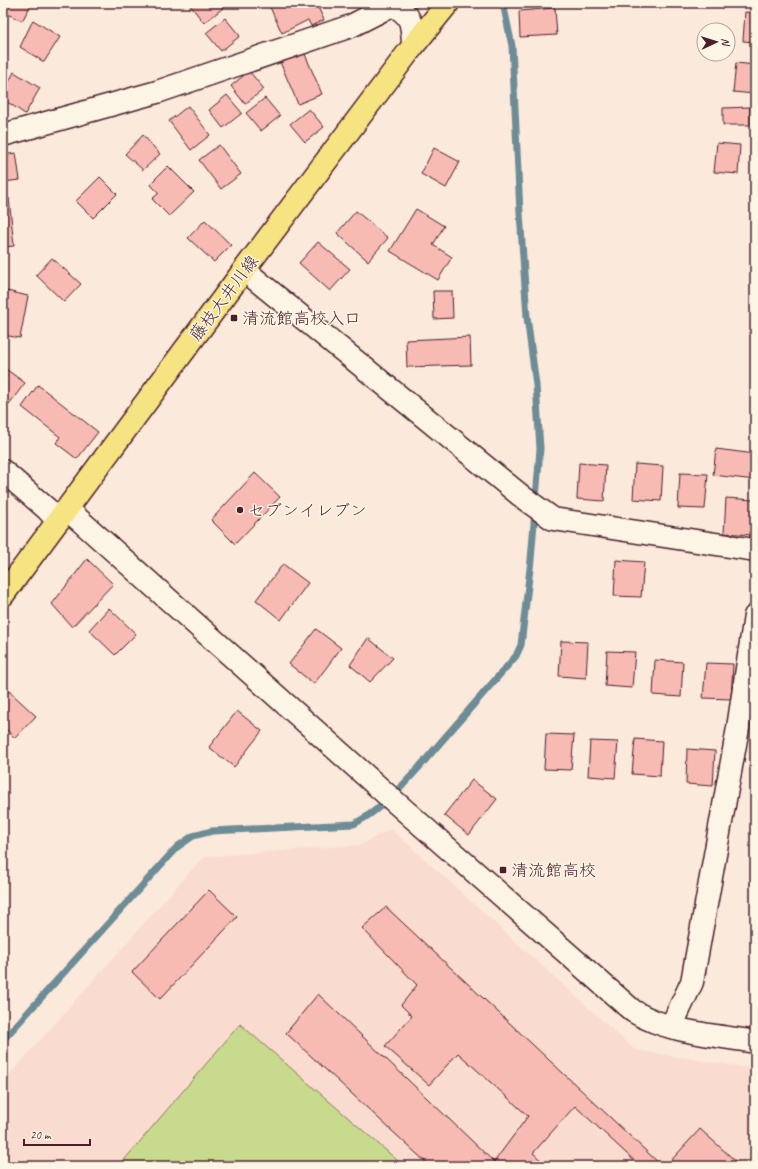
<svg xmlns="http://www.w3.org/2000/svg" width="758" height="1169" viewBox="0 0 758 1169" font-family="Caveat,'Klee One',sans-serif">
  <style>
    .built { fill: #fadbcf }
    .green { fill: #c7da8e; stroke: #887c5c }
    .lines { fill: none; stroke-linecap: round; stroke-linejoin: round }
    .stream { stroke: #6d8c96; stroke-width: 7 }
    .building { fill: #f7bbb4; stroke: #4a1f2b }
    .street-casing { stroke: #4a1f2b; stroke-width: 25 }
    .secondary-casing { stroke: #4a1f2b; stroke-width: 25 }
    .primary-casing { stroke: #4a1f2b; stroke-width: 25 }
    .street { stroke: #fcf5e5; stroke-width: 22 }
    .secondary { stroke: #fcf5e5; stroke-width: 22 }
    .primary { stroke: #f6e381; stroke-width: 22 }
    .poi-dot { fill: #4a1f2b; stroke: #fcf5e5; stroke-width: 1.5 }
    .labels { text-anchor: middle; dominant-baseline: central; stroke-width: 3; stroke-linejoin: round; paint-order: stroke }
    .street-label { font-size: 17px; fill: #4a1f2b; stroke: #fcf5e5 }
    .poi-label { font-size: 17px; fill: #4a1f2b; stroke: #fcf5e5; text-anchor: start }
  </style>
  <rect width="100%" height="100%" fill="#fbe9db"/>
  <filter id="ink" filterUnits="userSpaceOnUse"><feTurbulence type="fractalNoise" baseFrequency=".025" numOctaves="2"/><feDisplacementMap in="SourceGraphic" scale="8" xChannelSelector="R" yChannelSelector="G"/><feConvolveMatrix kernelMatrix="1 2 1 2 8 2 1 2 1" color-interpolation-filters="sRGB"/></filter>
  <g filter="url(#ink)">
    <path class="built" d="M 391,829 L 635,1050 L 755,1069 L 755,1166 L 3,1166 L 3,1082 L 203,857 L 360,845 Z"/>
    <path class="green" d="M 240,1024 L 404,1166 L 119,1166 Z"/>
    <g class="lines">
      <path class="stream" d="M 3,1040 L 177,847 L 193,836 L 212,831 L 354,824 C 387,807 416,771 440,743 C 465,714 491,685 516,656 L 521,645 L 531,560 L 540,449 L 536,385 L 527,317 L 520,213 L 512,46 L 503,3"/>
    </g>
    <path class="building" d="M 3,3 L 32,3 L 22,21 L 3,12 Z
      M 192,3 L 219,3 L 223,8 L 204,23 L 190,5 Z
      M 268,3 L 316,3 L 324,20 L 311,26 L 308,20 L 282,33 Z
      M 555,8 L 557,35 L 520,37 L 519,11 Z
      M 745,12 L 755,13 L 755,42 L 743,41 Z
      M 225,18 L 240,36 L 221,51 L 206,33 Z
      M 33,20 L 60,37 L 44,62 L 20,47 Z
      M 304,52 L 322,94 L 298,104 L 280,62 Z
      M 736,63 L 755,65 L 755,94 L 733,92 Z
      M 249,71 L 264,89 L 245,104 L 231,86 Z
      M 14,72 L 40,88 L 25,114 L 3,99 L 3,93 Z
      M 227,95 L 242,113 L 223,128 L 209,110 Z
      M 265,98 L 280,116 L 261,131 L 246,113 Z
      M 188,106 L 210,135 L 191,150 L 169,121 Z
      M 750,107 L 750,125 L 723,125 L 723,108 Z
      M 309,109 L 324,127 L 305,142 L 290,124 Z
      M 143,135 L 160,154 L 143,170 L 125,154 Z
      M 717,143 L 740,145 L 738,174 L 714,172 Z
      M 219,145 L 241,174 L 221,189 L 199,160 Z
      M 434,148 L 460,162 L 446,188 L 421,174 Z
      M 16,153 L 20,180 L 3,182 L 3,155 Z
      M 168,166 L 194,192 L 169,216 L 152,199 L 159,193 L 150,184 Z
      M 100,177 L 117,194 L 93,218 L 76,201 Z
      M 3,198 L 9,198 L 14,246 L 3,247 Z
      M 416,209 L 444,226 L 433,245 L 452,257 L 438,280 L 390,251 Z
      M 356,211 L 388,238 L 368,261 L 337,233 Z
      M 205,220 L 231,245 L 214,262 L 188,238 Z
      M 318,242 L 350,269 L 330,291 L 299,263 Z
      M 52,258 L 81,284 L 64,302 L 36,275 Z
      M 3,290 L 28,296 L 20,338 L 3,335 Z
      M 433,291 L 452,291 L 453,318 L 434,319 Z
      M 470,337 L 471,365 L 407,367 L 406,340 Z
      M 3,367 L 25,383 L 9,404 L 3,399 Z
      M 38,385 L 98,432 L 77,459 L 56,443 L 60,437 L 22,407 Z
      M 716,449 L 755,454 L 755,480 L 713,475 Z
      M 579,463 L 606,465 L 604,501 L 577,499 Z
      M 635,464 L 663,466 L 661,501 L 633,499 Z
      M 255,473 L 280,497 L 235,544 L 211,520 Z
      M 680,473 L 708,474 L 705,509 L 678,508 Z
      M 726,498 L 754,500 L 752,535 L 724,533 Z
      M 87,559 L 113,584 L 72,627 L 52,604 Z
      M 616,560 L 644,562 L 641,597 L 614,596 Z
      M 283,564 L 308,583 L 281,620 L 256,600 Z
      M 109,608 L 136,634 L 115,655 L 89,630 Z
      M 316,629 L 341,648 L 314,684 L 289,664 Z
      M 368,638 L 393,658 L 370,682 L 350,665 Z
      M 561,641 L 588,642 L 586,678 L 559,676 Z
      M 607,651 L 635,652 L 632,688 L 605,686 Z
      M 655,660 L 683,662 L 681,697 L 653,695 Z
      M 706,663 L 733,664 L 731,699 L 703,698 Z
      M 9,691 L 36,716 L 15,738 L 3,726 L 3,698 Z
      M 237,711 L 262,731 L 234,767 L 209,747 Z
      M 546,734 L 574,735 L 571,770 L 544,769 Z
      M 635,739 L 662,741 L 660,776 L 632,774 Z
      M 590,741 L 618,742 L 615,778 L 588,776 Z
      M 687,749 L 715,751 L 713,786 L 686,784 Z
      M 472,780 L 497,799 L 469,835 L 444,815 Z
      M 209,890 L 237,917 L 160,999 L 132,972 Z
      M 386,907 L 662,1166 L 640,1166 L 575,1106 L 533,1153 L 547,1166 L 430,1166 L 286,1033 L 318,994 L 494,1162 L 528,1116 L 458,1053 L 429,1085 L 385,1046 L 412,1016 L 401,1005 L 417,985 L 362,928 Z
      M 700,1129 L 741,1166 L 666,1166 Z"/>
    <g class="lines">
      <g class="street-casing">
        <path id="street" d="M 392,5 C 413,15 412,25 413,46
          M 3,135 L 157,92 L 351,26 L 396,3
          M 244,270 L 525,499 L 553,519 L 755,550
          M 3,471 L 47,509 L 58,521
          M 671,1027 L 692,982 L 738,728 L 755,616"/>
      </g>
      <g class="secondary-casing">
        <path id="secondary" d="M 67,509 L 394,801 L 633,1011 C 669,1033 715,1035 755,1042"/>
      </g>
      <g class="primary-casing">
        <path id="primary" d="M 3,595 L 244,270 L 413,46 L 448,3"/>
      </g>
      <use href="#street" class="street"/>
      <use href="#secondary" class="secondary"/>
      <use href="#primary" class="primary"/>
    </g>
  </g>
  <g class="poi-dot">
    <rect x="230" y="314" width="8" height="8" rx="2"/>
    <circle cx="240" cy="510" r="4"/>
    <rect x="499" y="866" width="8" height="8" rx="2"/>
  </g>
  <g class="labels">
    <g class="street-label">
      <text transform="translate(224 298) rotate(-53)">藤枝大井川線</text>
    </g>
    <g class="poi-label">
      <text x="242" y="318">清流館高校入口</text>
      <text x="248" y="510">セブンイレブン</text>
      <text x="511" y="870">清流館高校</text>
    </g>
  </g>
  <rect width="758" height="1169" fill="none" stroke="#fcf5e5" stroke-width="16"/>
  <rect x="8" y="8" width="742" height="1153" fill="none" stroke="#4a1f2b" stroke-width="1.5" filter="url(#ink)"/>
  <g transform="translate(716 42) rotate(86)"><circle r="19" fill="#fcf5e5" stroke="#b59f9b"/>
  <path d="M0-3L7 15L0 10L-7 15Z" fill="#4a1f2b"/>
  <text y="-6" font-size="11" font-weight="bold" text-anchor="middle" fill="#4a1f2b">N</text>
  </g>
  <path d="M24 1139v6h66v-6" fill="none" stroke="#4a1f2b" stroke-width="2"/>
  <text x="30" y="1139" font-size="12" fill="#4a1f2b" stroke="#fcf5e5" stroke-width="3" paint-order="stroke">20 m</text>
</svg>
